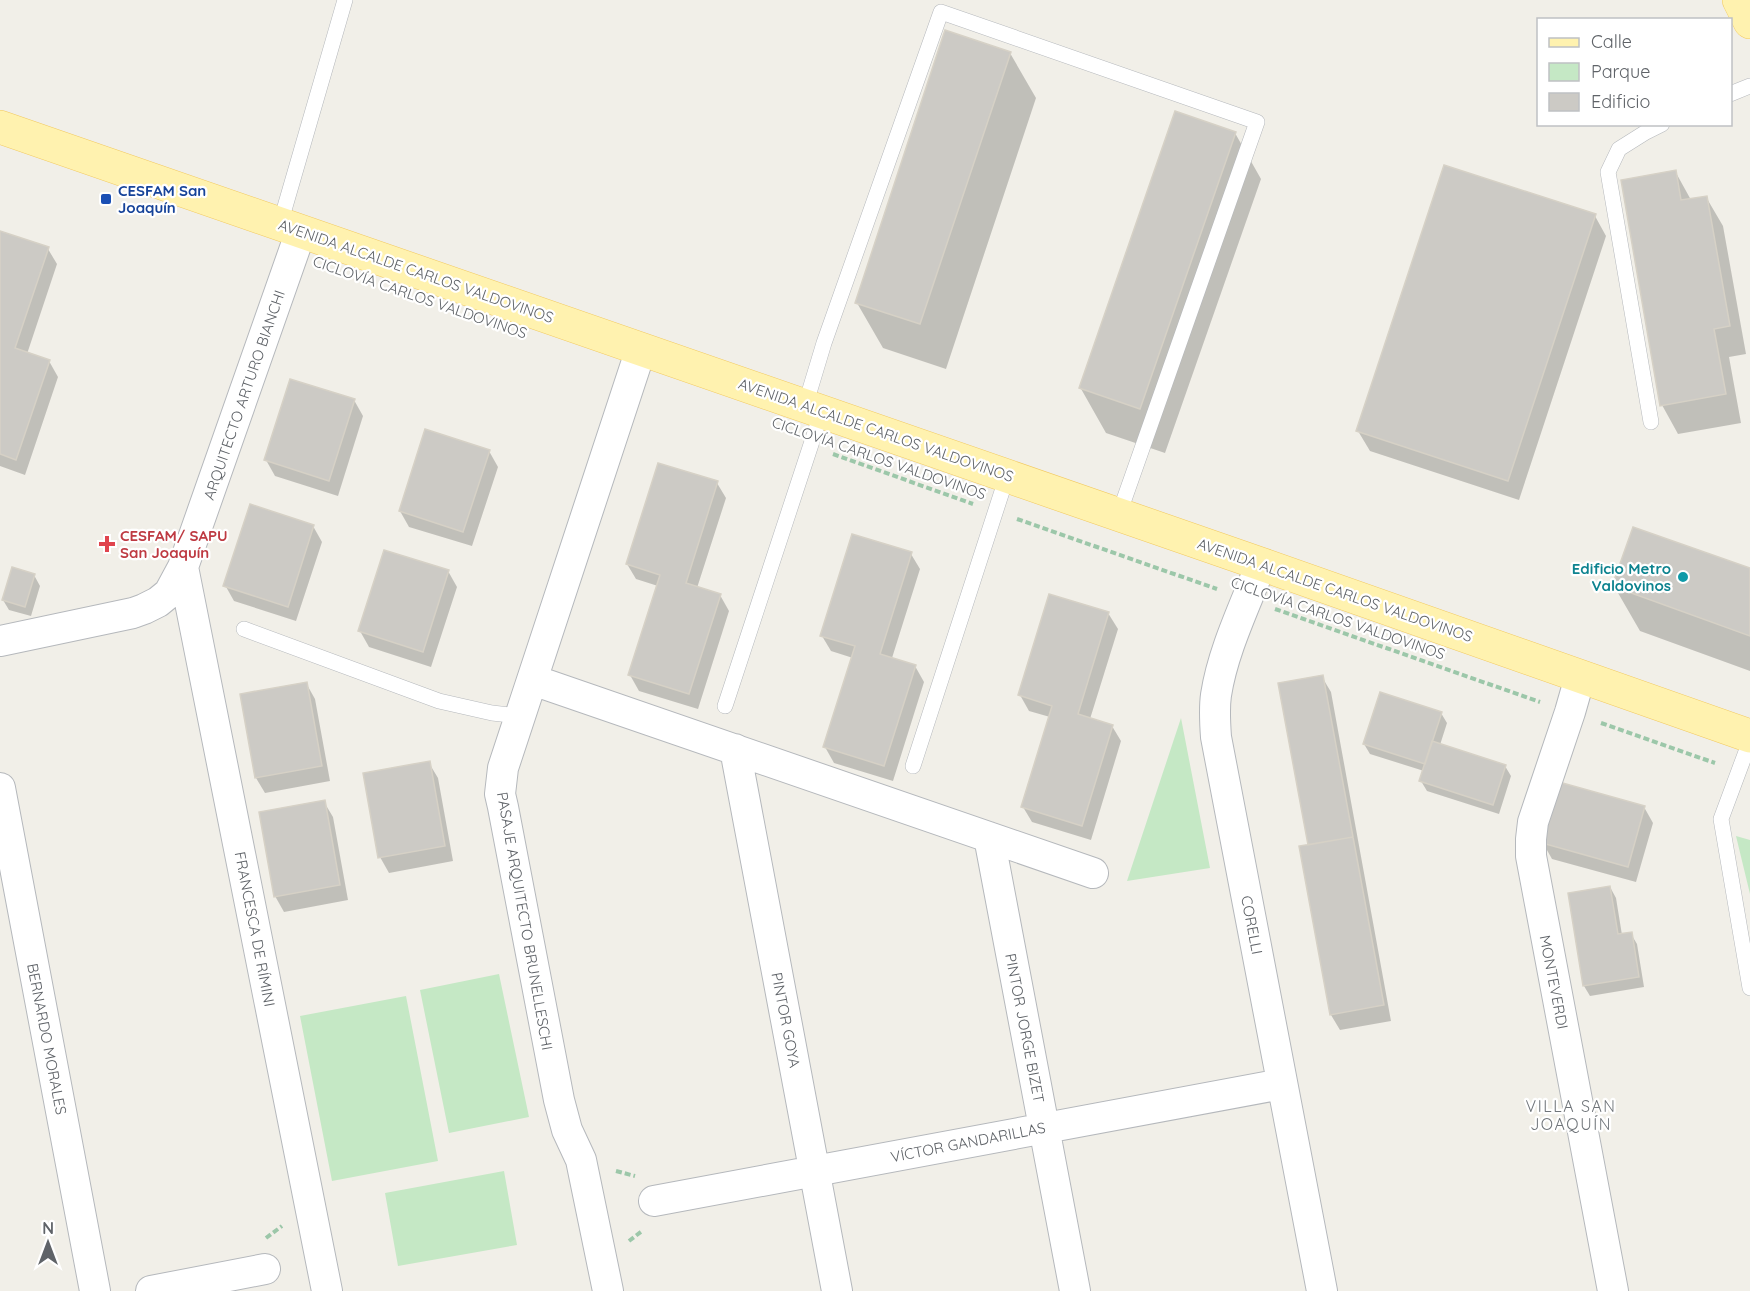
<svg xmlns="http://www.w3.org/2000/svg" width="1750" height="1291" viewBox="0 0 1750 1291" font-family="Quicksand,sans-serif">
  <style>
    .green { fill: #c5e8c5 }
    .shadow { fill: #0003 }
    .building { fill: #cccac5; stroke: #d6d1c6; stroke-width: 1.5 }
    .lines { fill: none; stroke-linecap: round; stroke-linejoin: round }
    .service-casing { stroke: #b5b8bc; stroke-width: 16 }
    .minor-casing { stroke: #b5b8bc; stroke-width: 32 }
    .primary-casing { stroke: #f2c960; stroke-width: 34 }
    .path { stroke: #9cc7a9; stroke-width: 4; stroke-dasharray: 6 3; stroke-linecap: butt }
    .service { stroke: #fff; stroke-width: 15 }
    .minor { stroke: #fff; stroke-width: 30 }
    .primary { stroke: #fff2af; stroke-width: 33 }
    .transit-dot { fill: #1a4fb4; stroke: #fff; stroke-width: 2 }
    .health-dot { fill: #e0444e; stroke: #fff; stroke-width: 2 }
    .culture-dot { fill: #0f9aa8; stroke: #fff; stroke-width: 2 }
    .labels { text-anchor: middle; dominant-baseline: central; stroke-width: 4.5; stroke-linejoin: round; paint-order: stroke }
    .transit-label { font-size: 15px; font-weight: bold; fill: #164399; stroke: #fff; text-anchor: start }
    .street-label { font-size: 15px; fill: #5f6368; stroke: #fff }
    .health-label { font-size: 15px; font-weight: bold; fill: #be3a42; stroke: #fff; text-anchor: start }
    .culture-label { font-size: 15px; font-weight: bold; fill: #0d838f; stroke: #fff; text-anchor: end }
    .neighbourhood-label { font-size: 16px; letter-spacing: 1.5px; fill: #70757a; stroke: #fff }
  </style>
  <rect width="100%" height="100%" fill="#f1efe8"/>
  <path class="green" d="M 1181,718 L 1210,868 L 1127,881 Z
    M 1736,836 L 1750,840 L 1750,894 Z
    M 499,974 L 529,1117 L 449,1133 L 420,990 Z
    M 406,996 L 438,1161 L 332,1181 L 300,1016 Z
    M 504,1171 L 517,1245 L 398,1266 L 385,1193 Z"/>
  <path class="shadow" d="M 1010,53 L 1036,98 L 946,369 L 883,348 L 857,303 Z
    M 1235,133 L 1261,179 L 1165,453 L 1106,433 L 1080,387 Z
    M 1675,171 L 1691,200 L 1706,197 L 1723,226 L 1746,354 L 1729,357 L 1741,423 L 1678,434 L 1662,405 Z
    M 1595,216 L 1606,236 L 1519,500 L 1370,451 L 1358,431 Z
    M 0,233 L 48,249 L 57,264 L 27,354 L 49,361 L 58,377 L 25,475 L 0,466 Z
    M 354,400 L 363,416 L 338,496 L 275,476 L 266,460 Z
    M 489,451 L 498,467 L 472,546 L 409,527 L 400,511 Z
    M 717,483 L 726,498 L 697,588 L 720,595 L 729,611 L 698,709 L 639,691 L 630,675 L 658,586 L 636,579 L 627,564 Z
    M 313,526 L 322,542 L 296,621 L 234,601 L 225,585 Z
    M 911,554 L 920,569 L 892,658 L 915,666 L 924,682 L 893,781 L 834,763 L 825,747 L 853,658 L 831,651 L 822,636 Z
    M 1750,570 L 1750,671 L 1640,631 L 1614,586 Z
    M 448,571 L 457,587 L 431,667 L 369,647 L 360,631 Z
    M 34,575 L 40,586 L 31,616 L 9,610 L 3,600 Z
    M 1108,613 L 1118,629 L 1090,719 L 1112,726 L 1121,741 L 1091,840 L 1032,822 L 1023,807 L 1050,717 L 1029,711 L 1020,695 Z
    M 1322,677 L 1331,692 L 1391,1021 L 1340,1030 L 1331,1015 L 1310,846 Z
    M 306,683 L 315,699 L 330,781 L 265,793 L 256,778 Z
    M 1441,713 L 1447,723 L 1440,745 L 1505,766 L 1511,776 L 1499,814 L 1427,791 L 1421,781 L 1424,771 L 1370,754 L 1364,744 Z
    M 429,763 L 438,778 L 453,861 L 389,873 L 380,857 Z
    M 324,802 L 333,817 L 348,900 L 284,912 L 275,896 Z
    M 1644,807 L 1653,823 L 1636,882 L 1552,859 L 1543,843 Z
    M 1610,887 L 1616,898 L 1622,935 L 1631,934 L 1637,944 L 1644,987 L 1590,996 L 1584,986 Z"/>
  <path class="building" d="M 945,30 L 1011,52 L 920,324 L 855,303 Z
    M 1175,111 L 1236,132 L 1140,409 L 1079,388 Z
    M 1444,165 L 1596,214 L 1508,481 L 1356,431 Z
    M 1676,170 L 1681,200 L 1707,196 L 1730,326 L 1714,329 L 1726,394 L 1660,406 L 1621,180 Z
    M 0,231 L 49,247 L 15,348 L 50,360 L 16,460 L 0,454 Z
    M 290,379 L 355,399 L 329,481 L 264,460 Z
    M 425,429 L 490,450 L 463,532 L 399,511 Z
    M 658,463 L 718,481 L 686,583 L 721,594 L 689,694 L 628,675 L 660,575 L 626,564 Z
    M 250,504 L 314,525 L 288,607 L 223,586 Z
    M 1633,527 L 1750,568 L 1750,636 L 1612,586 Z
    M 852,534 L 912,552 L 880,654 L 916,665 L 884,766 L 823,747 L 855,646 L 820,636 Z
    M 384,550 L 449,570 L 423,652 L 358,631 Z
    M 12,567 L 35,574 L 25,607 L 2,600 Z
    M 1049,594 L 1109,612 L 1078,714 L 1113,725 L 1082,826 L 1021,807 L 1052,706 L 1018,695 Z
    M 1323,675 L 1353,837 L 1308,845 L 1278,683 Z
    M 307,682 L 322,766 L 255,778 L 240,694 Z
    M 1380,692 L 1442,712 L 1425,764 L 1363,744 Z
    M 1432,741 L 1506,765 L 1493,805 L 1419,781 Z
    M 430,761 L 445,846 L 378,858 L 363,773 Z
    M 1559,782 L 1645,806 L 1628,867 L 1542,843 Z
    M 325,800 L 340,885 L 274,897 L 259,812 Z
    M 1353,837 L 1384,1005 L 1330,1015 L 1299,846 Z
    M 1610,886 L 1618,934 L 1632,932 L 1639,977 L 1583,986 L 1568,893 Z"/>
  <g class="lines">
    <g class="service-casing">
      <path id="service" d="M 1730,94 L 1750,86
        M 280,224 L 345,0
        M 805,406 L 824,343 L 941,12 L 1257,122 L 1119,514
        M 1651,422 L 1608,172 L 1619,149 L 1646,132 L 1662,124
        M 244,629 L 439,701 L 492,713 L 520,716
        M 725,706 L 822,411
        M 1750,741 L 1721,819 L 1750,988
        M 913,766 L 1007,476"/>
    </g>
    <g class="minor-casing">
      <path id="minor" d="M 1261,564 C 1245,606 1223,650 1216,695 C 1214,709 1215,723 1216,737 L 1322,1291
        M 183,567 L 327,1291
        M 0,641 L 133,613 L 144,609 L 158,602 L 169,593 L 183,567 L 301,231
        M 1580,677 L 1570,712 L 1533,822 L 1531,839 L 1531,856 L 1613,1291
        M 533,680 L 1093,873
        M 735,749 L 837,1291
        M 0,788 L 95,1291
        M 989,837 L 1075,1291
        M 654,1201 L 1282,1084
        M 151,1291 L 265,1269
        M 608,1291 L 581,1160 L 567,1130 L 559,1100 L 503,807 L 500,794 L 503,768 L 641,349"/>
    </g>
    <g class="primary-casing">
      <path id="primary" d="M 1739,0 L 1750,22
        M 0,127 L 1261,564 L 1750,736"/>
    </g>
    <path class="path" d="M 833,454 L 973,504
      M 1017,519 L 1217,589
      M 1275,609 L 1540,702
      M 1601,723 L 1715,763
      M 616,1171 L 635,1176
      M 266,1238 L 282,1226
      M 629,1241 L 642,1231"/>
    <use href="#service" class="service"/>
    <use href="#minor" class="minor"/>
    <use href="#primary" class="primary"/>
  </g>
  <rect class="transit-dot" x="100" y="193" width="12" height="12" rx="3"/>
  <path class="health-dot" d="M104 535h6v6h6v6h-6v6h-6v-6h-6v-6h6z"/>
  <circle class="culture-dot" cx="1683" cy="577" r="6"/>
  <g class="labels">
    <g class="transit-label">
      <text x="118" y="190">CESFAM San<tspan x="118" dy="17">Joaquín</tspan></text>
    </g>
    <g class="street-label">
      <text transform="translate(416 271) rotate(19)">AVENIDA ALCALDE CARLOS VALDOVINOS</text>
      <text transform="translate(420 297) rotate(19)">CICLOVÍA CARLOS VALDOVINOS</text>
      <text transform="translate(244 395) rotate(-71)">ARQUITECTO ARTURO BIANCHI</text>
      <text transform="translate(876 430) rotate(19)">AVENIDA ALCALDE CARLOS VALDOVINOS</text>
      <text transform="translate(879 458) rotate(19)">CICLOVÍA CARLOS VALDOVINOS</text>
      <text transform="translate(1335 590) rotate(19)">AVENIDA ALCALDE CARLOS VALDOVINOS</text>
      <text transform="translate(1338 618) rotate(19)">CICLOVÍA CARLOS VALDOVINOS</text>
      <text transform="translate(525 921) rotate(80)">PASAJE ARQUITECTO BRUNELLESCHI</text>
      <text transform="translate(1252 925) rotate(79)">CORELLI</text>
      <text transform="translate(255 929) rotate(79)">FRANCESCA DE RÍMINI</text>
      <text transform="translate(1554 982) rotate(79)">MONTEVERDI</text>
      <text transform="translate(786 1020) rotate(79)">PINTOR GOYA</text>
      <text transform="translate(1025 1028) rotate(79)">PINTOR JORGE BIZET</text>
      <text transform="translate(47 1039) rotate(79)">BERNARDO MORALES</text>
      <text transform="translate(968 1142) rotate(-11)">VÍCTOR GANDARILLAS</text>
    </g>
    <g class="health-label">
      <text x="120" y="535">CESFAM/ SAPU<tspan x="120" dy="17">San Joaquín</tspan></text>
    </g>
    <g class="culture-label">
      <text x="1671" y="568">Edificio Metro<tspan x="1671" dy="17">Valdovinos</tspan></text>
    </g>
    <g class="neighbourhood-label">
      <text x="1571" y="1106">VILLA SAN<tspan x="1571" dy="18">JOAQUÍN</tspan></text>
    </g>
  </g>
  <rect x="1537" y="18" width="195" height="108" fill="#ffffff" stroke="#bfc1c3" stroke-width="1.5"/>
  <rect x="1549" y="38" width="30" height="9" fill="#fff2af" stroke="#bfc1c3" stroke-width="1.5"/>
  <text x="1591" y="48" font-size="18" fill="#5f6368">Calle</text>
  <rect x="1549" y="63" width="30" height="18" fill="#c5e8c5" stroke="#bfc1c3" stroke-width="1.5"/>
  <text x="1591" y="78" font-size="18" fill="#5f6368">Parque</text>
  <rect x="1549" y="93" width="30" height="18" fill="#cccac5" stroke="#bfc1c3" stroke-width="1.5"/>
  <text x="1591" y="108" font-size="18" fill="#5f6368">Edificio</text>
  <g transform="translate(48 1243)" stroke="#ffffff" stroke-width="4.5" paint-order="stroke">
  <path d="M0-4.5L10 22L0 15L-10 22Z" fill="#5f6368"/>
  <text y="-9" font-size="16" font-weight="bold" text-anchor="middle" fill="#5f6368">N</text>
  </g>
</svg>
